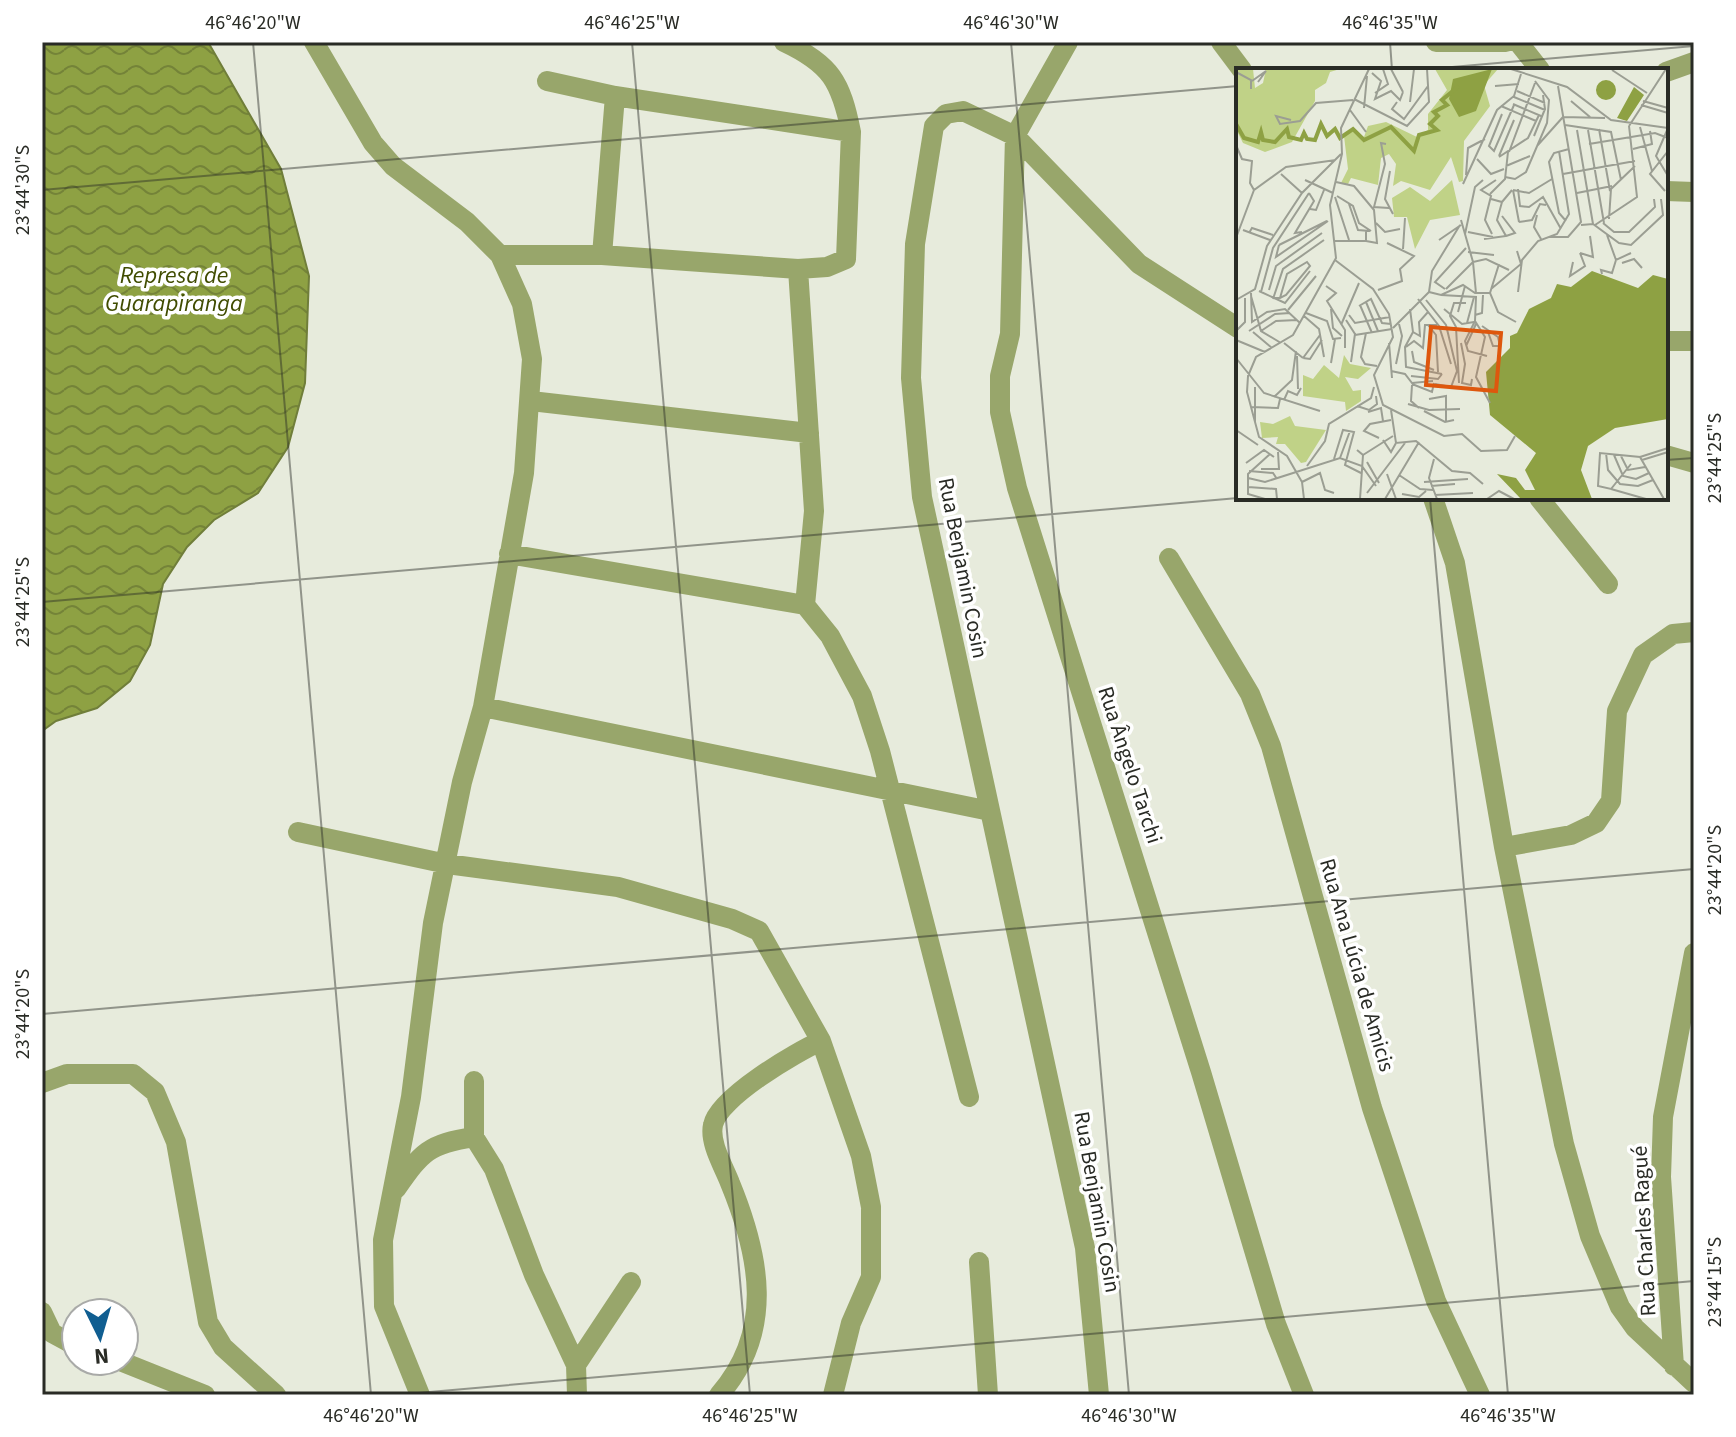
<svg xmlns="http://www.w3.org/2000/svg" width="1736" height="1437" viewBox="0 0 1736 1437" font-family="'Source Sans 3',sans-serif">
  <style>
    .water { fill: url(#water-waves); stroke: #707e3a; stroke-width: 2 }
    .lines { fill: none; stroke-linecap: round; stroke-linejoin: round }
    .minor { stroke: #98a66b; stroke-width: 20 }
    .ticks { fill: none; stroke: #292b25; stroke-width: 2; stroke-opacity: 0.45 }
    .labels { text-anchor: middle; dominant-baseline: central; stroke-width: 7; stroke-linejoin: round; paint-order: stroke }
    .street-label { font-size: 22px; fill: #292b25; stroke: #fff }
    .water-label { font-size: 24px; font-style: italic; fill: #404c01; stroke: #fff }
    .inset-river { fill: none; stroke: #8ea143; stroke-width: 4 }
    .inset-road { fill: none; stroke: #9b9e93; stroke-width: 2 }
    .view { fill: #de570d; fill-opacity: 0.15; stroke: #de570d; stroke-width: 4 }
    .inset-edge { fill: none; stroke: #292b25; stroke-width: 4 }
    .neatline { fill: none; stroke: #292b25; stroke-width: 3 }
    .ticks-label { font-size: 20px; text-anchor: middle; fill: #292b25 }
  </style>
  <defs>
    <pattern id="water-waves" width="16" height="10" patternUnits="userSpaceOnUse" patternTransform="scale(2)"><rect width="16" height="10" fill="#8ea143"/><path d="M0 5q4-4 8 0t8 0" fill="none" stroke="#748338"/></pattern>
  </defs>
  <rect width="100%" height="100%" fill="#e7ebdc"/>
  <path class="water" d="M 42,42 L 208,42 L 281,169 L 309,276 L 305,383 L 288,447 L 258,493 L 214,520 L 187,547 L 163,584 L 150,645 L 130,681 L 97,708 L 56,721 L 42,731 Z"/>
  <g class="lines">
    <path class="minor" d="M 314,42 L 373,143 L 393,166 L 467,222 L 500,255 L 522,304 L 532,359 L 524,473 L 483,707 L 462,782 L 433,923 L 411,1097 L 383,1240 L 384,1306 L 420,1395
      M 784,42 C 831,64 841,82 851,132
      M 1068,42 L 1015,136 L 1010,334 L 1000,376 L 1000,412 L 1017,488 L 1201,1072 L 1276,1324 L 1304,1395
      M 1221,42 L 1242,70
      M 1436,42 L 1506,42
      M 1518,42 L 1540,70
      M 1666,72 L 1694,62
      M 547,81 L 615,96
      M 1666,191 L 1694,192
      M 500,255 L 602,255 L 798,269
      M 602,255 L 615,96 L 851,132 L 846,259 L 827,267 L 798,269 L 814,511 L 805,605 L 830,636 L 862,696 L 880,751 L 969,1097
      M 1666,341 L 1694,341
      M 531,401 L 809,433
      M 1666,455 L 1694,463
      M 1433,498 L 1455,563 L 1504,847 L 1564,1144 L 1590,1236 L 1620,1307 L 1635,1328 L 1694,1383
      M 1539,498 L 1608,584
      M 509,554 L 805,605
      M 1169,558 L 1250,694 L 1271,746 L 1372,1108 L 1436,1301 L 1480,1395
      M 483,707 L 990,811
      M 298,832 L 447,864 L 618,887 L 732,919 L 759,931 L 821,1041 L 861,1156 L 871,1207 L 871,1277 L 851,1323 L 833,1395
      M 1504,847 L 1571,835 L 1596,823 L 1611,801 L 1617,711 L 1643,655 L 1673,634 L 1694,632
      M 474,1081 L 474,1137 L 494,1169 L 534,1275 L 576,1365
      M 42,1083 L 67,1074 L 133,1074 L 155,1092 L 176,1142 L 208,1322 L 223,1347 L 276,1395
      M 396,1189 C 422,1152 428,1144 474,1137
      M 979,1262 L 988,1395
      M 42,1312 L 52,1333 L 76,1346
      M 120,1361 L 205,1395
      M 1674,1366 L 1661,1177 L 1663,1117 L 1694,953
      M 577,1395 L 576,1365 L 631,1282
      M 719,1395 C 775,1331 760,1256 730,1183 C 724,1167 709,1143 713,1125 C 718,1098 796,1052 821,1041
      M 1099,1395 L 1085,1248 L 922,497 L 911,378 L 915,244 L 934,126 L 946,114 L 963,111 L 1015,136 L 1139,264 L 1238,328"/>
  </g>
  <path class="ticks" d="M 253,42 L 371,1395M 632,42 L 750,1395M 1011,42 L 1129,1395M 1390,42 L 1392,70M 1418,70 L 1694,46M 42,190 L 1238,86M 1666,460 L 1694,458M 1430,498 L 1508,1395M 42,602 L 1238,498M 42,1014 L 1694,869M 395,1395 L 1694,1281"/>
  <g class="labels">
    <g class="street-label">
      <text transform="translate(963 568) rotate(79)">Rua Benjamin Cosin</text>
      <text transform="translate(1130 765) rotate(72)">Rua Ângelo Tarchi</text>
      <text transform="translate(1357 965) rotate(74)">Rua Ana Lúcia de Amicis</text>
      <text transform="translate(1097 1202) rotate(80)">Rua Benjamin Cosin</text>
      <text transform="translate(1644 1231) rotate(-93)">Rua Charles Ragué</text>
    </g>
    <g class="water-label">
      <text x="174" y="275">Represa de<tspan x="174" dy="28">Guarapiranga</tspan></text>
    </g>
  </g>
  <g transform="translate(1236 68)">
    <rect width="432" height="432" fill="#e7ebdc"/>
    <path d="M 0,1 L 17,1 L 19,20 L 27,15 L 30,1 L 104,1 L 94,4 L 90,15 L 79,22 L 79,33 L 56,74 L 29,84 L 7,75 L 0,61 ZM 108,287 L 114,296 L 135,300 L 122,311 L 109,309 L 117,323 L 125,322 L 125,333 L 110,343 L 109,334 L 67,328 L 67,307 L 77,311 L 88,297 L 103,310 ZM 54,348 L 59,358 L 90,362 L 70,394 L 65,395 L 49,376 L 40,376 L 42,369 L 26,370 L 24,354 L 37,356 Z" fill="#c0d287"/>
    <path d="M 216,112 L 224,147 L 194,152 L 179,181 L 171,149 L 158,149 L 156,130 L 174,119 L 194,133 Z" fill="#c0d287"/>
    <path d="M 199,1 L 262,1 L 248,17 L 254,38 L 228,73 L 227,113 L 223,114 L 215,89 L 194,122 L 165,113 L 157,118 L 160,96 L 153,86 L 145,90 L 142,117 L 115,110 L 112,116 L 105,115 L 112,101 L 108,68 L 116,62 L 128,69 L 132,58 L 150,54 L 181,69 L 192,62 L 192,46 L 211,22 Z" fill="#c0d287"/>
    <path d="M 256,1 L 240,43 L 223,49 L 213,31 L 217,11 ZM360 22a10 10 0 1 1 20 0a10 10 0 1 1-20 0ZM 398,19 L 408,27 L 391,53 L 381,50 ZM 356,203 L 402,220 L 417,207 L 432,211 L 432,351 L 379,360 L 352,378 L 345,402 L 356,431 L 285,431 L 261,406 L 280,410 L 289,422 L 299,422 L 289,402 L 300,385 L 254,347 L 250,304 L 274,280 L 274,268 L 281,265 L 293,241 L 315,230 L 321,216 L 335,219 Z" fill="#8ea143"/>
    <path class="inset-river" d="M 0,56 L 8,70 L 22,74 L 25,64 L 27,72 L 39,74 L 51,61 L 53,69 L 65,72 L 68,65 L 71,71 L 79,72 L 85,56 L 91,68 L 99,61 L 104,70 L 117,61 L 128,72 L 155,59 L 178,83 L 183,67 L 201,62 L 194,56 L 202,48 L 198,44 L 211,37 L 206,32 L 223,18"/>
    <path class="inset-road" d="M 155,1 L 167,24M 275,1 L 331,19 L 375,52 L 432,60M 376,2 L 411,25M 0,4 L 15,12 L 15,21M 136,5 L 145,13 L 139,31 L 155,23 L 164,32 L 167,24M 16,13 L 30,3 L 22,14M 259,18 L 283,16M 281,23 L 309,35M 139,25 L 152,16 L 147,1M 278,29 L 309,42M 118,31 L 171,58 L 193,34 L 191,1M 335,33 L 354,49M 407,33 L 432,40M 161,34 L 156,41 L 168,51 L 192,18M 174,34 L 178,1M 277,36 L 305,48M 405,37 L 432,45M 265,38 L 300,53M 128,40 L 131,8M 114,42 L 130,64M 266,46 L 253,78 L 258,83 L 278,37M 327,49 L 369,50M 55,52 L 40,48 L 44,56 L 64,53 L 80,35 L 117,32M 329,57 L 375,64 L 385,112M 393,58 L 430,1M 404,59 L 416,103M 432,60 L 420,88 L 432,108M 363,61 L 374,123M 341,62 L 357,156M 352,62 L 368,155M 298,68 L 309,41 L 307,27M 150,76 L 145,75 L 149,96 L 138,139 L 153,140M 353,76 L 419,65 L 432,70M 0,77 L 6,91 L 16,93 L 14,115 L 18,122 L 50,99 L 100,92M 301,78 L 327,49M 397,81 L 416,76 L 414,63M 273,84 L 299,15M 263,88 L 278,52M 263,89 L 292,70 L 303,47M 241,91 L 255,106 L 268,101M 270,98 L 294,88M 154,103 L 149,131 L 157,146M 45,106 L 66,125M 327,106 L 399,93M 230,107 L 232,80 L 249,71M 269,109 L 279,111 L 290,104 L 311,55 L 313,32 L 299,13M 69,112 L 97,125M 100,114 L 118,118 L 138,142 L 141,175 L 130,173M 227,116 L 261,42 L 278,28 L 285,6M 282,121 L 284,138 L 293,139 L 307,129 L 325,161M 277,122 L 293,125 L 316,111M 277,122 L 283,154M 429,123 L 414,106 L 432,83M 341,125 L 376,118M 254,126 L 269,111 L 272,84M 101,128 L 117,138 L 123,155 L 135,163M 99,129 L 113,172M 255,131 L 266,134 L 276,122M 113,136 L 122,162 L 134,163M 74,141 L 80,142 L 88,122M 301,147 L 298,159 L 305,171M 266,148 L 279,165 L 270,168M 373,151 L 375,121 L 399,98M 330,153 L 323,145 L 313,94 L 318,85 L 333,81M 283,154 L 296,152 L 304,136 L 310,137M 140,155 L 149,164 L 164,161M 367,155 L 378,164 L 393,164 L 419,139 L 418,131M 345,157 L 357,156 L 383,175 L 395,177 L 427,147 L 425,131M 359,157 L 401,129 L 393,58M 7,162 L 34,172M 66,164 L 59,165 L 78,133 L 73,125M 232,164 L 257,169M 13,165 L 16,160 L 37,167M 229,166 L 239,119 L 247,112M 256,166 L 249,152 L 255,128 L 245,122 L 260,112M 371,167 L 380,192 L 395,185M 315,169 L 332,169 L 345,154 L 322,18M 0,170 L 18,122M 248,171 L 270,168 L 261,152 L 266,134M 203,172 L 225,157M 99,173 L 130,173 L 130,163M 43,177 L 40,189 L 92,153M 43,177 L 91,153M 167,181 L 169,150M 232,184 L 258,187M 344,185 L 357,189 L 354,168M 99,192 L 137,221 L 153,246 L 157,269 L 138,307 L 147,337 L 208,368 L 226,366 L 245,383 L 271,382 L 279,368M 337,194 L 334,208 L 349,198 L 344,185M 386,195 L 398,191 L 406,200M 263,196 L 254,225 L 262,244 L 280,254M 366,206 L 365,202 L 376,205 L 380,192M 90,218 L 100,225 L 91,233 L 109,262 L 109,280M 209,221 L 199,214 L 230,180M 210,221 L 237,194 L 225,152M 255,221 L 285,196 L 281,183M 33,222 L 40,198 L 86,165M 142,222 L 166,213 L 164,201 L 178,188 L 151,175M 23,223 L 49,235 L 74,203M 25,224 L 37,180 L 73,125M 193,224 L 205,227 L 227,217 L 239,225 L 254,225M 282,224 L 286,192 L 302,173 L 321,166 L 333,146 L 323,83M 15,225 L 16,254 L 31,244 L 49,241 L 64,255M 240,225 L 237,194 L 250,191 L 273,202M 205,227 L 240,229 L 239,253 L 229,273 L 232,283 L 251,288M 15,228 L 25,263 L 45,275M 37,230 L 44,230 L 50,227 L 74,198 L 71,194 L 51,206 L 44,230M 37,231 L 47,201 L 88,172M 182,231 L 203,258 L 215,296M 0,232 L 19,221 L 31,178 L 66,125 L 105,86M 190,232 L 210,257 L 221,303 L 215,319 L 199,316M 130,234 L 142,263M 124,237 L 136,265M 123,238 L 135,231 L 146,255 L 155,256M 95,241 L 97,260 L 106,268M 174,241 L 177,264 L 169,279 L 170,299 L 206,306M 208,241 L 226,256 L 238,254M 52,242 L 80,208M 222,244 L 229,218M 70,245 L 91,253 L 97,271 L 105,270M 113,247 L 119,255 L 154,249M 239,247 L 246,245 L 247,227M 68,248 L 83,261 L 88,289M 110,252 L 119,266 L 115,294M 239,253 L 249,269 L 240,309 L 254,335M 231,255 L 238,229M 105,257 L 123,215M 192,257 L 200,267 L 202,304M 246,258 L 262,269 L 264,278 L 257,278 L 252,264M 157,260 L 193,224 L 196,203 L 224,157M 0,263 L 9,254 L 9,230M 13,263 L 39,246 L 54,245M 25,263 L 40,253 L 61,252M 17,264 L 36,280M 177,264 L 184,268 L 183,254 L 192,244M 130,265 L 125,289 L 129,296 L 141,298M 119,267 L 156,261M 0,272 L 29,284M 48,275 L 67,290M 153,275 L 156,310M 225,275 L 229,296 L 226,315 L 235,317 L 236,311M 230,278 L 240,256M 170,279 L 178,273 L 187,280 L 189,257 L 201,257M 176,283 L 178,294 L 198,302M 61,288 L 62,321M 0,290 L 28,325 L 84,343M 67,290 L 84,267M 67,290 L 74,291 L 86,272M 95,295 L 99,271M 160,296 L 166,268 L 163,256M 155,303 L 169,306 L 176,315 L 197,313M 175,308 L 202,311 L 206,306M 223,315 L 220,259 L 214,248 L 218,235 L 230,235M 176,316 L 196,324 L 198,315M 176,317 L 175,333 L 183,340M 19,319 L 19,355M 38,329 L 56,312 L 60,283M 193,331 L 210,328 L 210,354M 48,332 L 52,323 L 61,327 L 65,320M 172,336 L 193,342 L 224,341M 121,338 L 133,342 L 141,336 L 140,328M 15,339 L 42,340 L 44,331M 155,342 L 160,375 L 180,373 L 216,403 L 234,405 L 247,416M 188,343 L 209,354 L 218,352M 132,344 L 145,340 L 147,353M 0,362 L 22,377M 143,370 L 128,363 L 134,356 L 155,352M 147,372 L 155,384 L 160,375M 121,382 L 127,387 L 124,431M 370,385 L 372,402 L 384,416 L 402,418 L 417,412M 127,387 L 157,368M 378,387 L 387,408 L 400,411 L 413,405M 385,388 L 392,402 L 409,399M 404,389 L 432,380M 104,390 L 114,363M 98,391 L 107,362 L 118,364 L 109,397 L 125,405M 198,391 L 193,410 L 201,431M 406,392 L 432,384M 131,394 L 143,415M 10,395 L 28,382 L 38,389M 395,396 L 375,421 L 362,418 L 364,385 L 404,389 L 428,431M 71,398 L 89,373 L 93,356 L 135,330 L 138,319M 25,401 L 43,401 L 42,384M 13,403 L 37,405 L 41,411M 151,406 L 160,431M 163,407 L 184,421 L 197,422M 12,410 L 29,414 L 104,390 L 126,398 L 140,418M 66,414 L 84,405 L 89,422 L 98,425M 188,414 L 232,411M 195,418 L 219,416M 12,419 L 40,421 L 41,431M 375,421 L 410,431M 131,425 L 169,375M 166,426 L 183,429 L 190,423M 199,427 L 237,425M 29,431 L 12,426 L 12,406 L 34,386M 68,431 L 66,414 L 51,388 L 23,369 L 11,324 L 12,308 L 20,289 L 57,267 L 100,190 L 94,137 L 106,86 L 105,60 L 133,1M 149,431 L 183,374M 251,431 L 263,423 L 278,431"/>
    <path class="view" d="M 195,259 L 265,265 L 260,323 L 190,317 Z"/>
    <rect width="432" height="432" class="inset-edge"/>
  </g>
  <rect width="1736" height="1437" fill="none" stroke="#ffffff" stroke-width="88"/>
  <g transform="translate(100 1337) rotate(175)"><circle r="38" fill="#ffffff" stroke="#a9aaa8" stroke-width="2"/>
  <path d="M0-6L14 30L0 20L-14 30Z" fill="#105e91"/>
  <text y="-12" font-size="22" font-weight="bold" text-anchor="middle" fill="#292b25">N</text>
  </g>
  <rect x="44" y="44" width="1648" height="1349" class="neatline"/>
  <g class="ticks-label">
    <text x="253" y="29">46°46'20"W</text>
    <text x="632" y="29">46°46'25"W</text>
    <text x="1011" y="29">46°46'30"W</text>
    <text x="1390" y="29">46°46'35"W</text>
    <text transform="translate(22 190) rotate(-90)" y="7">23°44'30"S</text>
    <text transform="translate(1714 458) rotate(-90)" y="7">23°44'25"S</text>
    <text transform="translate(22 602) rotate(-90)" y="7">23°44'25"S</text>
    <text transform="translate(1714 870) rotate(-90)" y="7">23°44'20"S</text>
    <text transform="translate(22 1014) rotate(-90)" y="7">23°44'20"S</text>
    <text transform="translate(1714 1282) rotate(-90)" y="7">23°44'15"S</text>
    <text x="371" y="1422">46°46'20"W</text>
    <text x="750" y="1422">46°46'25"W</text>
    <text x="1129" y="1422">46°46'30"W</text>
    <text x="1508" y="1422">46°46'35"W</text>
  </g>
</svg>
